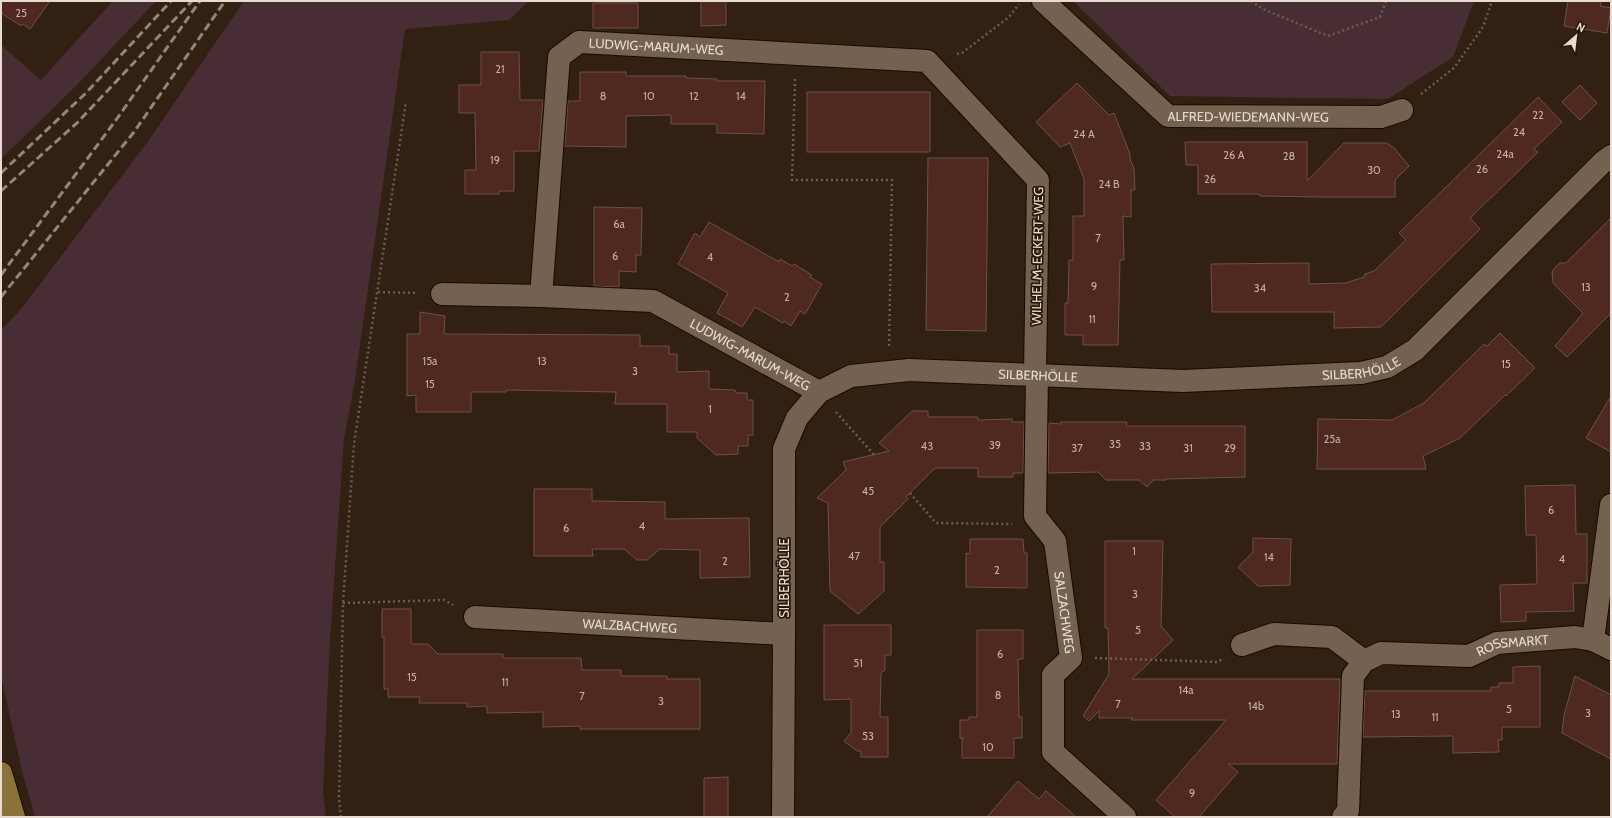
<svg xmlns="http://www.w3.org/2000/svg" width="1612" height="818" viewBox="0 0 1612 818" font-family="Cabin,sans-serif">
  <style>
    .green { fill: #482e34 }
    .building { fill: #4f2820; stroke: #6b514b }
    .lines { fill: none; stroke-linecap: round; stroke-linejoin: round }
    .minor-casing { stroke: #190a00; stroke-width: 24 }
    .major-casing { stroke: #190a00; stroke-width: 24 }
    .path { stroke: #6c5d50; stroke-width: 2.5; stroke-dasharray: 2 3; stroke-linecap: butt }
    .minor { stroke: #756150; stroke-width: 22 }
    .major { stroke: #897339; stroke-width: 22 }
    .rail { stroke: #938578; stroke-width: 3; stroke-dasharray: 8 4; stroke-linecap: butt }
    .labels { text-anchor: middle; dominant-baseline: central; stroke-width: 3.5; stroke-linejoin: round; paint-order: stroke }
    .number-label { font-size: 11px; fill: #c2afa6 }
    .street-label { font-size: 13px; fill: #e8dcd2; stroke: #281808 }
  </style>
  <rect width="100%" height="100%" fill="#322112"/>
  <path class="green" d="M 113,1 L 156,1 L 78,84 L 1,159 L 1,45 L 41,80 Z
    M 244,1 L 529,1 L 509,20 L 405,29 L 355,380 L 344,439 L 330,640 L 323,792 L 326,817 L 35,817 L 22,771 L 1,676 L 1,330 L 22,308 L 149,140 Z
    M 1073,1 L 1474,1 L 1453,57 L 1388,99 L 1170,96 Z"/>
  <path class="building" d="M 1,1 L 50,1 L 30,29 L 23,24 L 21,26 L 1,13 Z
    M 701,1 L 726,1 L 726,25 L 701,26 Z
    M 1568,1 L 1601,1 L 1600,6 L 1611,8 L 1607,33 L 1564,26 Z
    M 593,3 L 638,3 L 638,28 L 593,28 Z
    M 481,52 L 519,52 L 520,100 L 543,100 L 539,151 L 514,151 L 514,191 L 499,191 L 499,194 L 465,194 L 465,170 L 476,170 L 475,113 L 459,113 L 459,85 L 481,85 Z
    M 580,72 L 626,72 L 626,76 L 686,76 L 686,78 L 717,79 L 717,81 L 765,81 L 764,134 L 717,133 L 717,124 L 671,124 L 671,115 L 626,116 L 626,147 L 565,146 L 568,101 L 580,101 Z
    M 1077,83 L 1109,115 L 1114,113 L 1130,154 L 1130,159 L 1134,169 L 1135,190 L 1131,190 L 1131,217 L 1123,216 L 1124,260 L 1120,260 L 1118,345 L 1083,345 L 1083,335 L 1065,335 L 1065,303 L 1068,303 L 1069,260 L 1073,260 L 1073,216 L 1084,216 L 1084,179 L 1070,143 L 1060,147 L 1036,122 Z
    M 1580,85 L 1597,103 L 1580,120 L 1562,102 Z
    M 807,92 L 930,92 L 930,152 L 807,152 Z
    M 1538,97 L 1562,122 L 1534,149 L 1538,152 L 1470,218 L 1480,229 L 1381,327 L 1334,328 L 1334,312 L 1212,312 L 1211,264 L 1309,263 L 1309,284 L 1346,283 L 1364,277 L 1365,274 L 1374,271 L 1406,240 L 1399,233 Z
    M 1185,142 L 1307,142 L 1307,181 L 1344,143 L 1387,143 L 1394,148 L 1409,166 L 1395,180 L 1395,197 L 1322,197 L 1260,196 L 1260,194 L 1198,194 L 1198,165 L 1186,165 Z
    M 928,158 L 988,158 L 986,331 L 926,330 Z
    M 594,207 L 642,208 L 641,255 L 636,255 L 636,272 L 619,271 L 619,287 L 594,286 Z
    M 1611,218 L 1611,313 L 1567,357 L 1555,346 L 1583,313 L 1553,283 L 1552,271 L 1560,263 L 1566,263 Z
    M 709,222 L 779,262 L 780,259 L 792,266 L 794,264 L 812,275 L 810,277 L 822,284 L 805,314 L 800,311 L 791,326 L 784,321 L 783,323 L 755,307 L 742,327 L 717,313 L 728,293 L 678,264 L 695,233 L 700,237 Z
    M 420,312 L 445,316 L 444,334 L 640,335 L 640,346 L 669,346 L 669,354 L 677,354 L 677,372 L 709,371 L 709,389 L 735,390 L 736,393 L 747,393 L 747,400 L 753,400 L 753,435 L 748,435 L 748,446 L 738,446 L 738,454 L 716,455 L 697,438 L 697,432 L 667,432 L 667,404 L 615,404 L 616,392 L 507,390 L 506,392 L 471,392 L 471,412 L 416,412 L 416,395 L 407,396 L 407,334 L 420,334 Z
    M 1500,333 L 1535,368 L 1506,396 L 1505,395 L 1460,438 L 1423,456 L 1426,469 L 1317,469 L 1318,419 L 1392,420 L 1424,403 L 1484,344 L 1487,346 Z
    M 1611,396 L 1611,452 L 1586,438 Z
    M 912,411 L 928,411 L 928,417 L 978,417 L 978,420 L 1012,419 L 1012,422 L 1024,422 L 1023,473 L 1013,473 L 1013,477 L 978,477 L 978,468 L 935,468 L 906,497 L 908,499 L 880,527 L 880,562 L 884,562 L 884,591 L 858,614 L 830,591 L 828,503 L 817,498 L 846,470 L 843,462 L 889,451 L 879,443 Z
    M 1061,422 L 1127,422 L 1126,426 L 1245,426 L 1245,477 L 1166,479 L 1166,480 L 1153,480 L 1147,487 L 1139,480 L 1106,480 L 1098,472 L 1048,473 L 1049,423 L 1061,424 Z
    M 1575,485 L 1576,534 L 1587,534 L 1587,583 L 1573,583 L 1574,611 L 1526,612 L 1526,621 L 1501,622 L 1500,585 L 1537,584 L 1536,535 L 1526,535 L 1525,486 Z
    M 534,489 L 592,489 L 592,501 L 665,502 L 665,519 L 749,518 L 750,577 L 700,578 L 700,550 L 660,549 L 647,560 L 637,560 L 624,549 L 592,549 L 593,556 L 534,556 Z
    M 1253,538 L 1291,539 L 1290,585 L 1258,586 L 1238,567 L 1253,552 Z
    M 970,539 L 1023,539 L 1024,553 L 1027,553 L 1027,588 L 966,587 L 966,553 L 970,554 Z
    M 1105,541 L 1163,541 L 1161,626 L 1173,640 L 1132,679 L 1340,679 L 1337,764 L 1228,764 L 1238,772 L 1199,817 L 1175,817 L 1156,800 L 1226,720 L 1131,720 L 1133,718 L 1099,718 L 1099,711 L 1089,721 L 1083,716 L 1109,674 L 1108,628 L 1105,628 Z
    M 382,609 L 411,609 L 411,644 L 428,644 L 438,654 L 503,654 L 503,658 L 581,658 L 582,670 L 621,670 L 621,676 L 667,676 L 667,679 L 700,679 L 700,729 L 580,729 L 580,726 L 543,727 L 543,712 L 487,713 L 487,706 L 467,707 L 467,703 L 419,703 L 420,697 L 388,697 L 388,689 L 384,689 L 384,637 L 382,637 Z
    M 824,625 L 891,625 L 891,655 L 885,655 L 885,670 L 881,673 L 880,717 L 888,717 L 888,757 L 861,757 L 861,751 L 857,751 L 844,741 L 851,733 L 851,699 L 824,700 Z
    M 977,630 L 1023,630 L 1023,659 L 1018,659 L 1019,717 L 1022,717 L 1022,738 L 1014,738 L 1014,758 L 962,758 L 962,739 L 964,738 L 960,738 L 960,720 L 969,720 L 969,717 L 977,717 Z
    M 1540,666 L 1540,727 L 1502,727 L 1502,740 L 1498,740 L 1499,752 L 1453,753 L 1453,736 L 1363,737 L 1365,691 L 1491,691 L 1491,687 L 1499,687 L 1499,683 L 1513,683 L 1513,667 Z
    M 1575,676 L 1611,695 L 1611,759 L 1562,733 L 1564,715 Z
    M 728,777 L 728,817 L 704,817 L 704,778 Z
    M 1018,781 L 1039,799 L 1046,791 L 1076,817 L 987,817 Z"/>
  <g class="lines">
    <g class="minor-casing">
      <g id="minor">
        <path id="s1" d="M 1043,1 L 1168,116 L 1381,117 L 1402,110"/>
        <path id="s2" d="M 442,294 L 541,296 L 653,301 L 819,392"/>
        <path id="s3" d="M 541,296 L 559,57 L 579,42 L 927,61 L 1038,180 L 1035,374"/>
        <path id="s4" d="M 1037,374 L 1035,516 L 1055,541 L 1071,658 L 1053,675 L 1053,752 L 1125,817"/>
        <path id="s5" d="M 475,617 L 784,634"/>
        <path d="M 1593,640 L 1611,505"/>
        <path d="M 1242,645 L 1274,634 L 1332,637 L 1364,661"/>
        <path id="s6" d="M 783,817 L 784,634 L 784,449 L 797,418 L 819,392 L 851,376 L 909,370 L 1183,381 L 1361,373 L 1387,367 L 1415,350 L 1603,162 L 1611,156"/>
        <path id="s7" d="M 1343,817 L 1348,811 L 1353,676 L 1364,661 L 1381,653 L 1469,656 L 1497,643 L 1575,637 L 1593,640 L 1611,649"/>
      </g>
    </g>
    <g class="major-casing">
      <path id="major" d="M 1,773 L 14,817"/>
    </g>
    <path class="path" d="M 1251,1 L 1263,9 L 1328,36 L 1380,17 L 1386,1
      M 957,54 L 962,53 L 1009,17 L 1019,4
      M 795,79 L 792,180 L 892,180 L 889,347
      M 1421,94 L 1454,68 L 1483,27 L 1492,1
      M 378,292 L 418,293
      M 836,412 L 876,457
      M 910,493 L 936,523 L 1012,524
      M 343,603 L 444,600 L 453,605
      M 1095,658 L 1218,662 L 1222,659
      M 341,817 L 339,798 L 343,603 L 354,444 L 406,102"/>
    <use href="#minor" class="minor"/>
    <use href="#major" class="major"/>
    <path class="rail" d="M 1,173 L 86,93 L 171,1
      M 1,191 L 77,123 L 192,1
      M 1,275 L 116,120 L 200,1
      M 1,297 L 134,132 L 225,1"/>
  </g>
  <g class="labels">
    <g class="number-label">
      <text x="21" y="13">25</text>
      <text x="500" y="69">21</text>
      <text x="603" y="96">8</text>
      <text x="649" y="96">10</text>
      <text x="694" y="96">12</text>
      <text x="741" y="96">14</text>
      <text x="1538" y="115">22</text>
      <text x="1519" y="132">24</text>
      <text x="1084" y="134">24 A</text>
      <text x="1505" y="154">24a</text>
      <text x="1234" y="155">26 A</text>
      <text x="1289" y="156">28</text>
      <text x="495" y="160">19</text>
      <text x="1482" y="169">26</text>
      <text x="1374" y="170">30</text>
      <text x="1210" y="179">26</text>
      <text x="1109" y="184">24 B</text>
      <text x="619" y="224">6a</text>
      <text x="1098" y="238">7</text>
      <text x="615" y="256">6</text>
      <text x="710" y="257">4</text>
      <text x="1094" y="286">9</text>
      <text x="1586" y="287">13</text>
      <text x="1260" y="288">34</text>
      <text x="787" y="297">2</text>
      <text x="1092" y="319">11</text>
      <text x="430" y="361">15a</text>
      <text x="542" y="361">13</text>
      <text x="1506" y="364">15</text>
      <text x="635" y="371">3</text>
      <text x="430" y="384">15</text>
      <text x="710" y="409">1</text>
      <text x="1332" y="439">25a</text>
      <text x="1115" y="444">35</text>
      <text x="995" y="445">39</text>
      <text x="927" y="446">43</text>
      <text x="1145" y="446">33</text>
      <text x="1077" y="448">37</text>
      <text x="1188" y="448">31</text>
      <text x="1230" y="448">29</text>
      <text x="868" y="491">45</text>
      <text x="1551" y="510">6</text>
      <text x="642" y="526">4</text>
      <text x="566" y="528">6</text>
      <text x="1134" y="551">1</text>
      <text x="854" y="556">47</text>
      <text x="1269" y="557">14</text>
      <text x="1562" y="559">4</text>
      <text x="725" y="561">2</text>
      <text x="997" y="570">2</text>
      <text x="1135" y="594">3</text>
      <text x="1138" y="630">5</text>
      <text x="1000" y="654">6</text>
      <text x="858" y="663">51</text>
      <text x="412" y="677">15</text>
      <text x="505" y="682">11</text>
      <text x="1186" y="690">14a</text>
      <text x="998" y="695">8</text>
      <text x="582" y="696">7</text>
      <text x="661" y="701">3</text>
      <text x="1118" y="704">7</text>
      <text x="1256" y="706">14b</text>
      <text x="1509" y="709">5</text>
      <text x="1588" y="713">3</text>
      <text x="1396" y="714">13</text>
      <text x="1435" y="717">11</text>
      <text x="868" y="736">53</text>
      <text x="988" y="747">10</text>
      <text x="1192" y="793">9</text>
    </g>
    <g class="street-label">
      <text stroke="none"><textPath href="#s3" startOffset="342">LUDWIG-MARUM-WEG</textPath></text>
      <text stroke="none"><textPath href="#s1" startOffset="250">ALFRED-WIEDEMANN-WEG</textPath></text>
      <text transform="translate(1037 256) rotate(-89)">WILHELM-ECKERT-WEG</text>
      <text stroke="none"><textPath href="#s2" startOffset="322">LUDWIG-MARUM-WEG</textPath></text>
      <text stroke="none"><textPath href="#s6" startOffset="983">SILBERHÖLLE</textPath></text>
      <text stroke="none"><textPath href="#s6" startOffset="659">SILBERHÖLLE</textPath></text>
      <text transform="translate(784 578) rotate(-90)">SILBERHÖLLE</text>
      <text stroke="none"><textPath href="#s4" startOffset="246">SALZACHWEG</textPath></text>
      <text stroke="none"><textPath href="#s5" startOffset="155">WALZBACHWEG</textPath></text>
      <text stroke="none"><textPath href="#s7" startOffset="314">ROSSMARKT</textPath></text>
    </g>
  </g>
  <rect width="1612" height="818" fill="none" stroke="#e8dcd2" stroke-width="4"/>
  <g transform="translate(1576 36) rotate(28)" stroke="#281808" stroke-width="3" paint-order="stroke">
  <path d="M0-3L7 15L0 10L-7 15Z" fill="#e8dcd2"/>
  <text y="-6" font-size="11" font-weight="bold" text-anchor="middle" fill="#e8dcd2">N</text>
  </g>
</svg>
